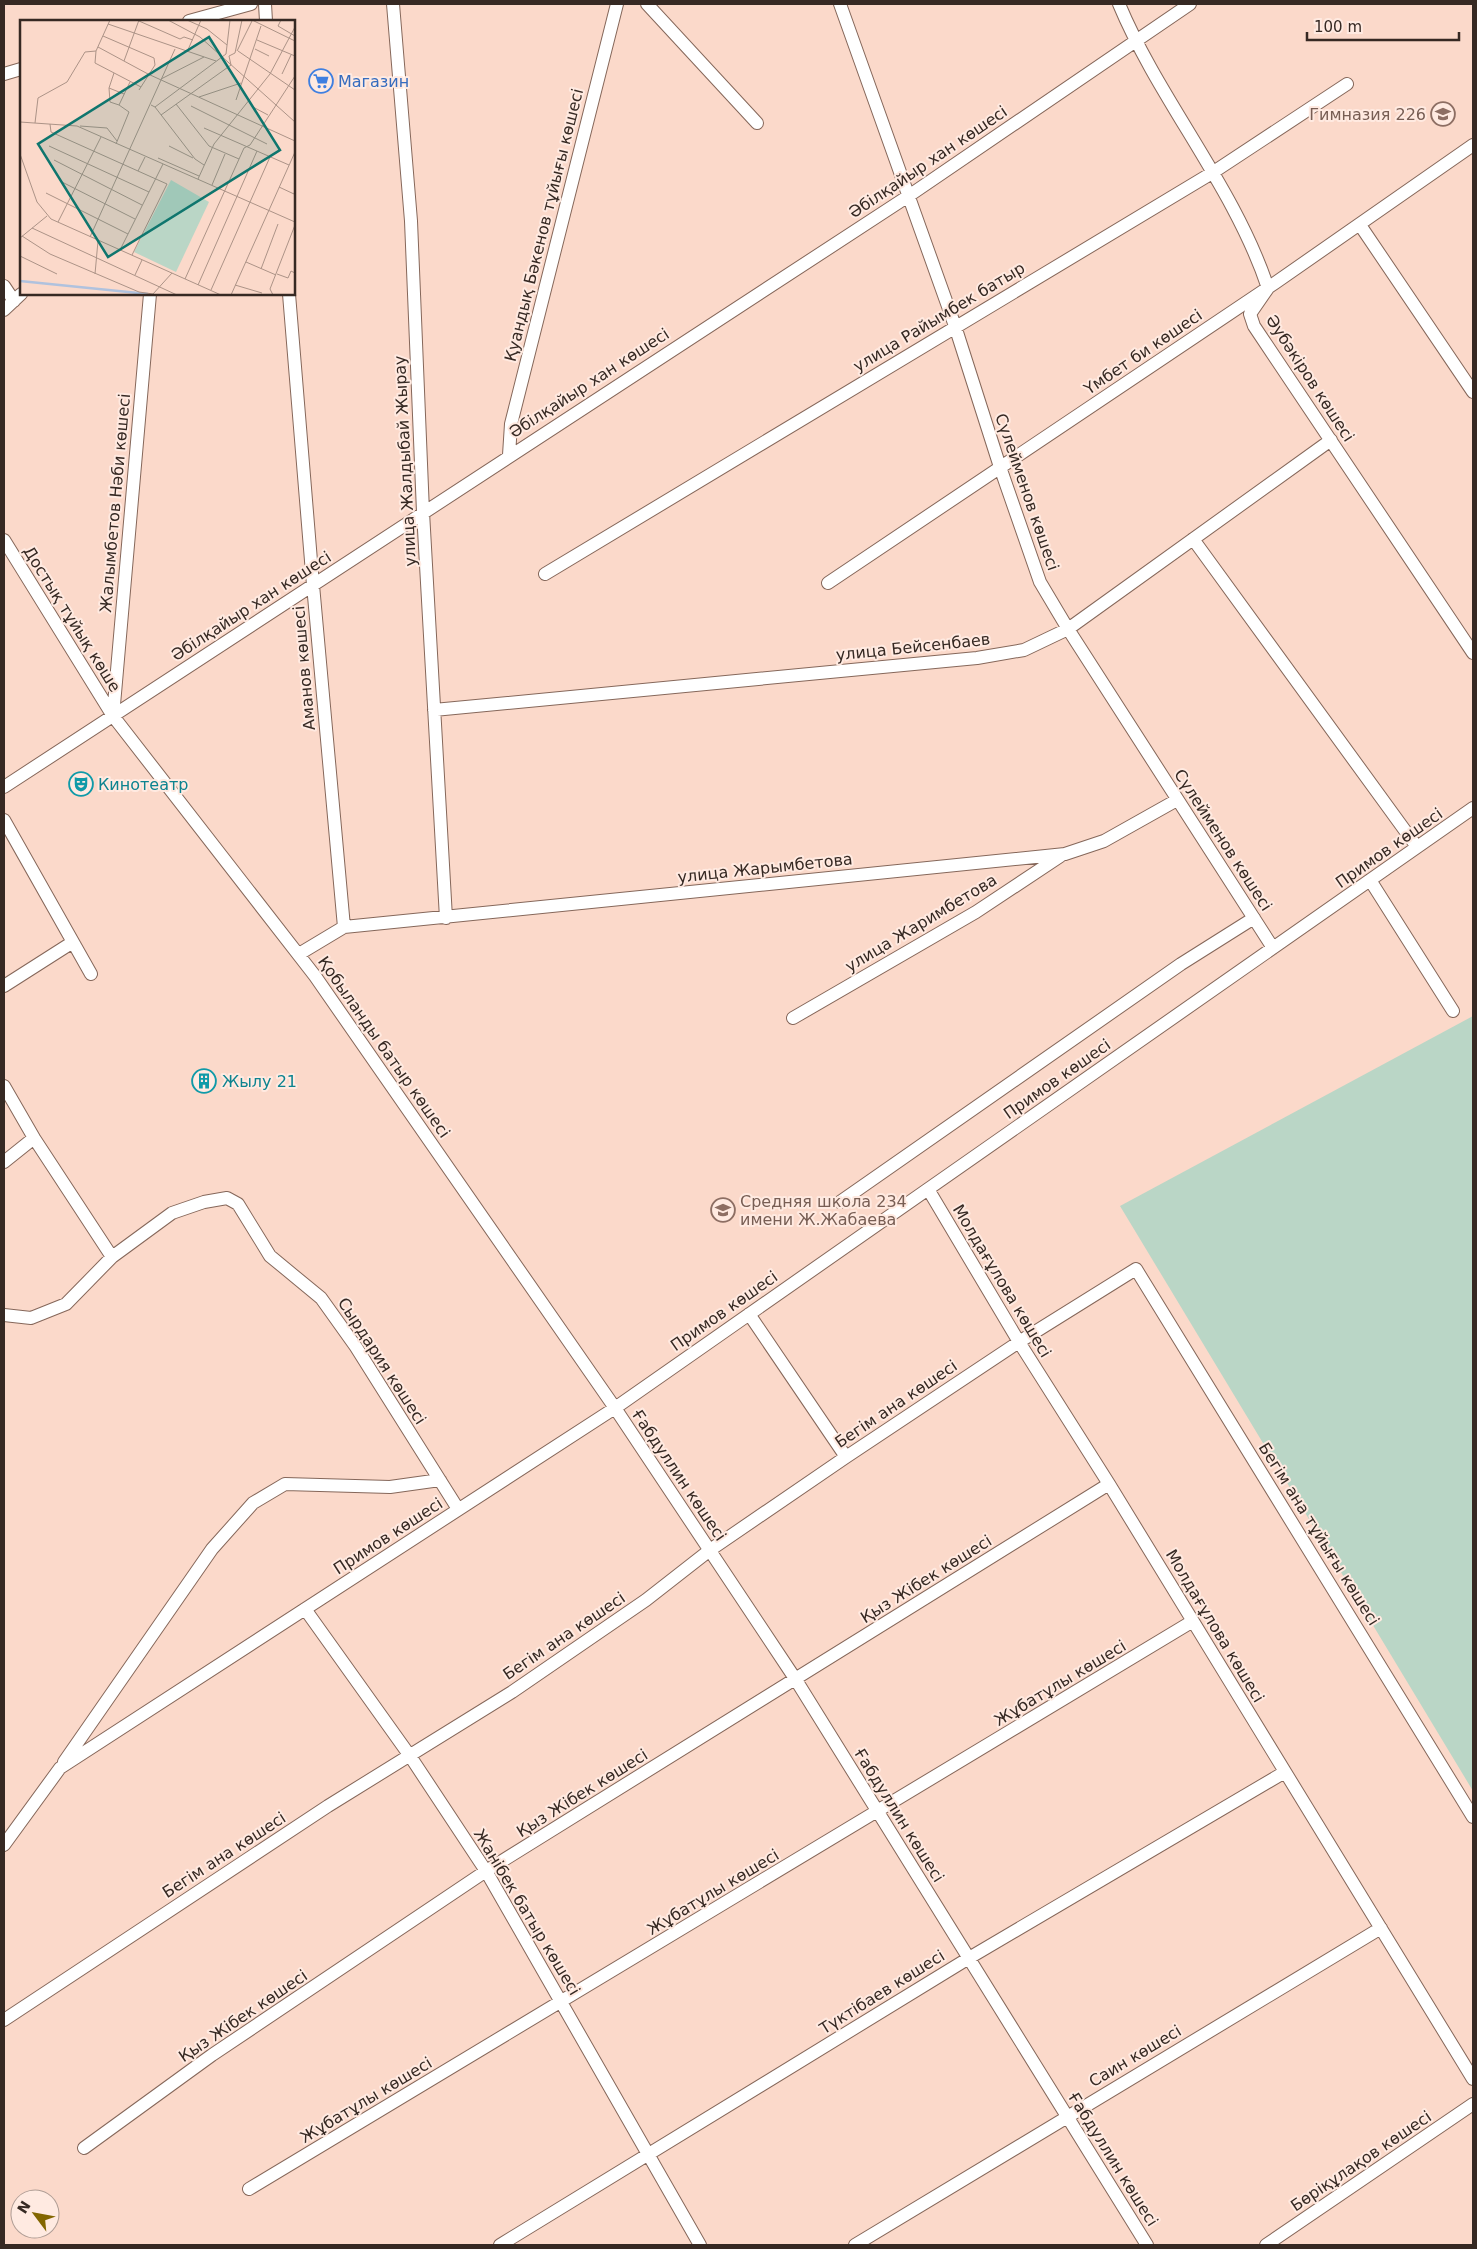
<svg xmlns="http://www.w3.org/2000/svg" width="1477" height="2249" viewBox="0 0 1477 2249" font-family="'DejaVu Sans',sans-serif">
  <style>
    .green { fill: #bad6c6 }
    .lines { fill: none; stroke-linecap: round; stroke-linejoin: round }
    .minor-casing { stroke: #85675a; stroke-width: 14 }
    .minor { stroke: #fff; stroke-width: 12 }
    .labels { text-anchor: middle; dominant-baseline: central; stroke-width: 4; stroke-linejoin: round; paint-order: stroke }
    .shop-label { font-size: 16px; fill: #366cbe; stroke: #ffeae1; text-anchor: start }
    .education-label { font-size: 16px; fill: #785e54; stroke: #ffeae1; text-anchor: end }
    .street-label { font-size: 16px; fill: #362923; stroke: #ffeae1 }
    .culture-label { font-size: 16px; fill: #0d838f; stroke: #ffeae1; text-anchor: start }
    .inset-river { fill: none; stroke: #b0c2de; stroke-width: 2.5 }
    .inset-road { fill: none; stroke: #ac9387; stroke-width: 1 }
    .view { fill: #0f766e; fill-opacity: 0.15; stroke: #0f766e; stroke-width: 2.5 }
    .inset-edge { fill: none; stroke: #362923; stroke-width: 2.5 }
  </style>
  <rect width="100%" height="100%" fill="#fbd9ca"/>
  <path class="green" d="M 1473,1016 L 1473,1791 L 1120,1206 Z"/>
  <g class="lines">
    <g class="minor-casing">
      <path id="minor" d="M 265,4 L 266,21
        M 393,4 L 411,221 L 423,512 L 446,918
        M 647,4 L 757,123
        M 840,4 L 955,326 L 1000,467 L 1040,582 L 1068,629 L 1273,948
        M 1119,4 C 1160,102 1234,186 1268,288 L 1250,314 L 1254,326 L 1473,653
        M 189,21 L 251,4
        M 4,74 L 21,69
        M 1360,225 L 1473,392
        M 4,286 L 14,301
        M 289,294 L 313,585 L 344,927 L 299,954
        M 4,310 L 21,294
        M 509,455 L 511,424 L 617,4
        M 1193,539 L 1417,847
        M 4,540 L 113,716 L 315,976 L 615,1408 L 796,1680 L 1147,2245
        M 545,574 L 1212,173 L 1347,84
        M 828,583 L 1275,283 L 1473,145
        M 434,710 L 977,658 L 1024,650 L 1068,629 L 1331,440
        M 113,716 L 150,294
        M 4,787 L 910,195 L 1190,4
        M 4,820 L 91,974
        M 1370,880 L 1453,1011
        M 344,927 L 1065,854 L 1104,841 L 1177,800
        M 4,986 L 73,942
        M 793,1018 L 976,912 L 1062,855
        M 4,1086 L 34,1138 L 112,1257 L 172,1213 L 204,1202 L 227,1198 L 238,1204 L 270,1256 L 321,1298 L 356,1347 L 458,1509
        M 4,1162 L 34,1138
        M 928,1189 L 1019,1342 L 1109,1484 L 1473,2079
        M 840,1202 L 1181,964 L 1254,918
        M 749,1314 L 846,1457
        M 4,1315 L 31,1318 L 66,1304 L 112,1257
        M 305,1609 L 410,1756 L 486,1871 L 700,2245
        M 64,1762 L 212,1549 L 253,1503 L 285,1484 L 390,1487 L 440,1480
        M 4,1845 L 60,1768 L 615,1408 L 1473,808
        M 4,2020 L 328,1806 L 512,1692 L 646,1600 L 710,1550 L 846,1457 L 1019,1342 L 1136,1269 L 1473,1817
        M 84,2148 L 212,2055 L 486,1871 L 1109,1484
        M 249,2189 L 1193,1621
        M 500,2245 L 969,1958 L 1285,1772
        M 855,2245 L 1381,1928
        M 1266,2245 L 1473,2104"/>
    </g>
    <use href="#minor" class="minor"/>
  </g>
  <defs>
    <g id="supermarket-ring" transform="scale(1.25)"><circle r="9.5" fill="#ffeae1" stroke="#3f7fe0" stroke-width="1.5"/><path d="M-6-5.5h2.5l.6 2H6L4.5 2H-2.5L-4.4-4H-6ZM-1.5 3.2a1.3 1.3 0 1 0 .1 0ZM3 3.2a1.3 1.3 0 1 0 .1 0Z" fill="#3f7fe0"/></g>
    <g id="school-ring" transform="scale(1.25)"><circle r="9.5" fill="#ffeae1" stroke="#8d6e63" stroke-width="1.5"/><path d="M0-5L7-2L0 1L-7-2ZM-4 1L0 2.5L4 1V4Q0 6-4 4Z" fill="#8d6e63"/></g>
    <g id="theatre-ring" transform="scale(1.25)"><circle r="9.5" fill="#ffeae1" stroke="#0f9aa8" stroke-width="1.5"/><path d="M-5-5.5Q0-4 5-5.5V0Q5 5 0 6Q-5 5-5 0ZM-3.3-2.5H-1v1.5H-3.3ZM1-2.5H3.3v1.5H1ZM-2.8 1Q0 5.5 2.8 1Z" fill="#0f9aa8"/></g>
    <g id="building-ring" transform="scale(1.25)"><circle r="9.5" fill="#ffeae1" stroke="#0f9aa8" stroke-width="1.5"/><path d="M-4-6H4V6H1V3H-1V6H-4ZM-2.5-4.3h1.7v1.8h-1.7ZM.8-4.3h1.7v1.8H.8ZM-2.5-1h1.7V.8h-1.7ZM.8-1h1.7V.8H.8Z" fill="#0f9aa8"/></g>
  </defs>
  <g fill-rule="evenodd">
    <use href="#supermarket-ring" x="321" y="81"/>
    <use href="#school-ring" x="1443" y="114"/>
    <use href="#theatre-ring" x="81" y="784"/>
    <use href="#building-ring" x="204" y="1081"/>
    <use href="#school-ring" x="723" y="1210"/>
  </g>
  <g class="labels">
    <g class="shop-label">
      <text x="338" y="81">Магазин</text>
    </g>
    <g class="education-label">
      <text x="1426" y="114">Гимназия 226</text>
      <text x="740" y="1201" text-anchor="start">Средняя школа 234<tspan x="740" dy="18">имени Ж.Жабаева</tspan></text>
    </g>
    <g class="street-label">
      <text transform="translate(928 162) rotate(-34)">Әбілқайыр хан көшесі</text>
      <text transform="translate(544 225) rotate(-76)">Қуандық Бәкенов тұйығы көшесі</text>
      <text transform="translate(939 317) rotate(-31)">улица Райымбек батыр</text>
      <text transform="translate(1143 352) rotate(-34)">Үмбет би көшесі</text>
      <text transform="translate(1310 378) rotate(57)">Әубәкіров көшесі</text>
      <text transform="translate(589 383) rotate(-33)">Әбілқайыр хан көшесі</text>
      <text transform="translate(405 461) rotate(-93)">улица Жалдыбай Жырау</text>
      <text transform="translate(1027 492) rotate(71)">Сүлейменов көшесі</text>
      <text transform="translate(115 503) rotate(-85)">Жалымбетов Нәби көшесі</text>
      <text transform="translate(251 606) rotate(-33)">Әбілқайыр хан көшесі</text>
      <text transform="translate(72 619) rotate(58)">Достық тұйық көше</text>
      <text transform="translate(913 647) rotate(-6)">улица Бейсенбаев</text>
      <text transform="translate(304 668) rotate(-95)">Аманов көшесі</text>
      <text transform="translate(1223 840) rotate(57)">Сүлейменов көшесі</text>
      <text transform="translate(1389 848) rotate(-35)">Примов көшесі</text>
      <text transform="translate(765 868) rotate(-6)">улица Жарымбетова</text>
      <text transform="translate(921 923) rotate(-31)">улица Жаримбетова</text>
      <text transform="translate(384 1047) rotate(55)">Қобыланды батыр көшесі</text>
      <text transform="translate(1057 1079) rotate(-35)">Примов көшесі</text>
      <text transform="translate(1002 1281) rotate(59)">Молдағұлова көшесі</text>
      <text transform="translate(724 1311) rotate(-35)">Примов көшесі</text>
      <text transform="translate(382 1361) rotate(57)">Сырдария көшесі</text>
      <text transform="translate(896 1404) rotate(-34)">Бегім ана көшесі</text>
      <text transform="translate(679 1475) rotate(56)">Ғабдуллин көшесі</text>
      <text transform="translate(1319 1534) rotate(58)">Бегім ана тұйығы көшесі</text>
      <text transform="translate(388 1536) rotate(-33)">Примов көшесі</text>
      <text transform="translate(926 1579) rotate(-32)">Қыз Жібек көшесі</text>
      <text transform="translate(1215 1626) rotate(59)">Молдағұлова көшесі</text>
      <text transform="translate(564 1636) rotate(-34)">Бегім ана көшесі</text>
      <text transform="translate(1060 1683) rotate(-31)">Жұбатұлы көшесі</text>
      <text transform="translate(582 1793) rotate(-32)">Қыз Жібек көшесі</text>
      <text transform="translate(899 1815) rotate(58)">Ғабдуллин көшесі</text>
      <text transform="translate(224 1855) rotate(-33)">Бегім ана көшесі</text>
      <text transform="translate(713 1892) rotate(-31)">Жұбатұлы көшесі</text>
      <text transform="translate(527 1912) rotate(59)">Жанібек батыр көшесі</text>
      <text transform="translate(882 1992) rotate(-32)">Түктібаев көшесі</text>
      <text transform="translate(243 2016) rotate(-34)">Қыз Жібек көшесі</text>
      <text transform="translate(1135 2056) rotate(-31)">Саин көшесі</text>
      <text transform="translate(366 2100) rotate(-31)">Жұбатұлы көшесі</text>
      <text transform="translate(1113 2159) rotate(58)">Ғабдуллин көшесі</text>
      <text transform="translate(1361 2161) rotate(-34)">Бөріқұлақов көшесі</text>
    </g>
    <g class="culture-label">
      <text x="98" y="784">Кинотеатр</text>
      <text x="222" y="1081">Жылу 21</text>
    </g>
  </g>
  <g transform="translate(20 20)">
    <rect width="275" height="275" fill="#fbd9ca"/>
    <path d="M 151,160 L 189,182 L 156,252 L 114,232 Z" fill="#bad6c6"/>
    <path class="inset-river" d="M 0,261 L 128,274"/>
    <path class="inset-road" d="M 90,0 L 76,31 L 75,43 L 121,67M 148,0 L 180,17 L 275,102M 167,0 L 187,9 L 207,25M 232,0 L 275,21M 261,0 L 258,6 L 275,16M 119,1 L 160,19 L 164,17 L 173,20M 88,4 L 196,41M 83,16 L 134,38 L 135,45 L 119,70M 237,20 L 275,36M 78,27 L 128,54 L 275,121M 235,29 L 249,36M 217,31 L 232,1M 218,31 L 275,70M 167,32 L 181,0M 104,41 L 119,0M 94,53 L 89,68 L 104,74M 262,54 L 271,35M 141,59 L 184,37M 89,68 L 90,82 L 99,85M 179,77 L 221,63M 216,80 L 241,6M 156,84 L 189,126 L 219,139M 131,85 L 135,87 L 206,34 L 210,0M 171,86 L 247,124M 135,87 L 175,139 L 184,145M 233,87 L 248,95M 141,95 L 211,45 L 209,36 L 215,33 L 222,0M 0,102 L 57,106 L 275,202M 15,103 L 18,78 L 47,62 L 65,32 L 76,31M 30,104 L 31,112 L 147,164 L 112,235M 60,106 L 87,108 L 97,121M 184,108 L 269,145M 96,124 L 109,92 L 99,85 L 110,62M 29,126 L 129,172M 149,126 L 173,138M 0,134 L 17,182 L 31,199 L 201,275M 138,138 L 179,156M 34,140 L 122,185M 118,151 L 125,137M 178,159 L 194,124 L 250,54 L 275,7M 40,161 L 115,199M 192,165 L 205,134M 259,167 L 274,174 L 275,170M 26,173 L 108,214M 38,202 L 81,117M 12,208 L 157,275M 2,216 L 30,234 L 119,272 L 133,274 L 152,253M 70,217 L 155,29M 0,218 L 27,196M 100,230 L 143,144M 0,236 L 37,254M 226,242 L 256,255M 241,249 L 258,204M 75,254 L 78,221M 257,254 L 268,258 L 271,251 L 275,253M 115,255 L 122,240M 165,259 L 224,128 L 230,125 L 275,56M 178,265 L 237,131M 215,265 L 242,273M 191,270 L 250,137M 211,275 L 275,132M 253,275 L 250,269 L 275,205"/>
    <path class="view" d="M 189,17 L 260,130 L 88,237 L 18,124 Z"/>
    <rect width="275" height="275" class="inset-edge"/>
  </g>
  <rect width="1477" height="2249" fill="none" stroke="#362923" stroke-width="10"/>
  <g transform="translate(35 2214) rotate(302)"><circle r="24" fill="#ffeae1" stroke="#af9d95"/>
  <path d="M0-4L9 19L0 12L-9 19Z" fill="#836600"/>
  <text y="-8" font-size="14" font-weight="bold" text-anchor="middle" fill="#362923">N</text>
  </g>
  <path d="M1307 32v8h152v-8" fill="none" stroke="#362923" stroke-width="2.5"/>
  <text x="1314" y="32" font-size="15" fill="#362923" stroke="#ffeae1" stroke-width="4" paint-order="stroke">100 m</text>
</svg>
